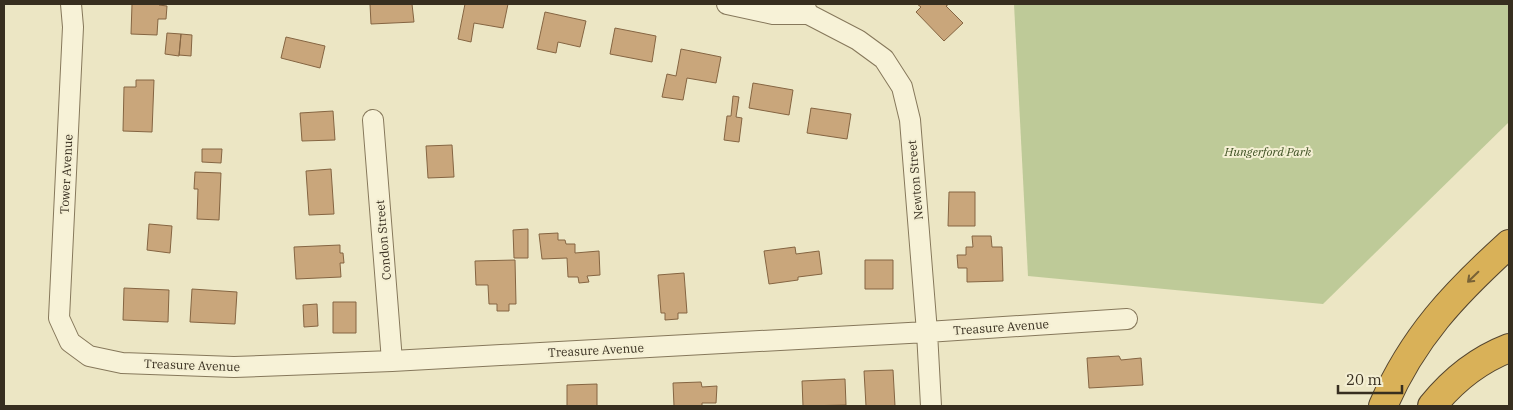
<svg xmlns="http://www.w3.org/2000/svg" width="1513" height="410" viewBox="0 0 1513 410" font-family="'IBM Plex Serif',serif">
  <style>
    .green { fill: #beca98 }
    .building { fill: #c9a67b; stroke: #856542 }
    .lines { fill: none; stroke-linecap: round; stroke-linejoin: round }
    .street-casing { stroke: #86785b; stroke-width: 22 }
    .highway-casing { stroke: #54452f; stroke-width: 30 }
    .street { stroke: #f7f2d7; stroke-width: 20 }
    .highway { stroke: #d9b158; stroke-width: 28 }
    .oneway { stroke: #786236 }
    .labels { text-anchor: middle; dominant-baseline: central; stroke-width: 4; stroke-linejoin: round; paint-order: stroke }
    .park-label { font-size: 12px; font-style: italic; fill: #415326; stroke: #f4efd3 }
    .street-label { font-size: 12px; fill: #372e1f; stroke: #f4efd3 }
  </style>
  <rect width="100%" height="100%" fill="#ece6c4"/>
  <path class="green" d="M 1014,4 L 1509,4 L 1509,122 L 1323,304 L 1028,276 Z"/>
  <path class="building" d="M 132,4 L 159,4 L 159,5 L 167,6 L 166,19 L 158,19 L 157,35 L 131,34 Z
    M 370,4 L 412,4 L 414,22 L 371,24 Z
    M 465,4 L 508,4 L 503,28 L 474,23 L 471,42 L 458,39 Z
    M 917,4 L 949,4 L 946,6 L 963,23 L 944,41 L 916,12 L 921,7 Z
    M 545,12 L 586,21 L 580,47 L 558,42 L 556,53 L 537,49 Z
    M 615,28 L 656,36 L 652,62 L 610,54 Z
    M 167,33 L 181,34 L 179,56 L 165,54 Z
    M 181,34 L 192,35 L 191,56 L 179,55 Z
    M 286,37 L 325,46 L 320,68 L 281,58 Z
    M 681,49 L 721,57 L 716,83 L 687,78 L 683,100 L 662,97 L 667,74 L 676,76 Z
    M 136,80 L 154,80 L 152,132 L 123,131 L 124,87 L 136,87 Z
    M 753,83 L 793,90 L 789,115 L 749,108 Z
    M 733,96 L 739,97 L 736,117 L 742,118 L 739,142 L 724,140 L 727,116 L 731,116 Z
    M 811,108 L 851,114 L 847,139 L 807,133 Z
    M 333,111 L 335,140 L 302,141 L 300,113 Z
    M 452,145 L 454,177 L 428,178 L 426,146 Z
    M 202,149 L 222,149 L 221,163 L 202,162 Z
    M 331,169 L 334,214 L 309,215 L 306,171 Z
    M 195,172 L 221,173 L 219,220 L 197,219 L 198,189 L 194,189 Z
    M 949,192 L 975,192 L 975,226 L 948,226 Z
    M 149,224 L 172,226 L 170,253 L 147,250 Z
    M 528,229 L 528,258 L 514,258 L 513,230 Z
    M 558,233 L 558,240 L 565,240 L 566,244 L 575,244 L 575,253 L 599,251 L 600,275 L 587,276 L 589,282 L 579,283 L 578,277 L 568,277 L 567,258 L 542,259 L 539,234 Z
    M 972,236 L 991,236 L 992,247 L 1002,247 L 1003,281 L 967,282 L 967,268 L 958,268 L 957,255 L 966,255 L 966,247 L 973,247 Z
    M 340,245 L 340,253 L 343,253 L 344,263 L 340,263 L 341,277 L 296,279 L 294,247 Z
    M 795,247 L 796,254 L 819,251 L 822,274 L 798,277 L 798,280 L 769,284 L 764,251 Z
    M 515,260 L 516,304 L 509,304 L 509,311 L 497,311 L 497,304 L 489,304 L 488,285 L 476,285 L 475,261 Z
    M 865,260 L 893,260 L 893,289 L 865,289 Z
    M 684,273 L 687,313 L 678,313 L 678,319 L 665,320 L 665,313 L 661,313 L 658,275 Z
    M 124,288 L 169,290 L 168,322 L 123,320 Z
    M 192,289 L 237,292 L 235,324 L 190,322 Z
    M 333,302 L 356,302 L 356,333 L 333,333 Z
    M 317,304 L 318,326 L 304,327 L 303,305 Z
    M 1119,356 L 1121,360 L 1141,358 L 1143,385 L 1089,388 L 1087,358 Z
    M 893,370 L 895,406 L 866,406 L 864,371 Z
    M 845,379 L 846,405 L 803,406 L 802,381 Z
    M 701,382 L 702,387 L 717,386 L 716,403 L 702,403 L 702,406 L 674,406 L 673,383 Z
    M 597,384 L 597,406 L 567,406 L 567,385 Z"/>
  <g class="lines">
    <g class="street-casing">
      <path id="street" d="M 71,4 L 73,27 L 59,318 L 70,342 L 89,356 L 122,363 L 234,367 L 392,361 L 927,332 L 1127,319
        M 727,4 L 773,14 L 808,14
        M 804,4 L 808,14 L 858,40 L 884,59 L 902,87 L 910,120 L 927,332 L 931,406
        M 373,120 L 392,361"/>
    </g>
    <g class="highway-casing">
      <path id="highway" d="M 1383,406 C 1413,337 1454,294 1509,244
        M 1432,406 C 1453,380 1478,360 1509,348"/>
    </g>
    <use href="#street" class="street"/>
    <use href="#highway" class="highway"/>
  </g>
  <defs><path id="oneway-shaft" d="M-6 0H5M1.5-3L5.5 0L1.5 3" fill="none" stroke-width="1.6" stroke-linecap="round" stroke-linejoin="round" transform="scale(1.25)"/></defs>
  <use class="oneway" href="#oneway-shaft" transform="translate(1473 277) rotate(136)"/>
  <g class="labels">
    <g class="park-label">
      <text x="1268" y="151">Hungerford Park</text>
    </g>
    <g class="street-label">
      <text transform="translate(66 174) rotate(-87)">Tower Avenue</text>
      <text transform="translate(915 180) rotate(-95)">Newton Street</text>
      <text transform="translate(383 240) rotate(-95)">Condon Street</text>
      <text transform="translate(1001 327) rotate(-4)">Treasure Avenue</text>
      <text transform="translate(596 350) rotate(-3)">Treasure Avenue</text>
      <text transform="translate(192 365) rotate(2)">Treasure Avenue</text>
    </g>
  </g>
  <rect width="1513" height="410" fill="none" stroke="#372e1f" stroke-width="10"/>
  <path d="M1338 385v8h64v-8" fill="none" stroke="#372e1f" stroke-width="2.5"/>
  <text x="1346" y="385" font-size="15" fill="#372e1f" stroke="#f4efd3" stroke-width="4" paint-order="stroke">20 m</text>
</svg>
